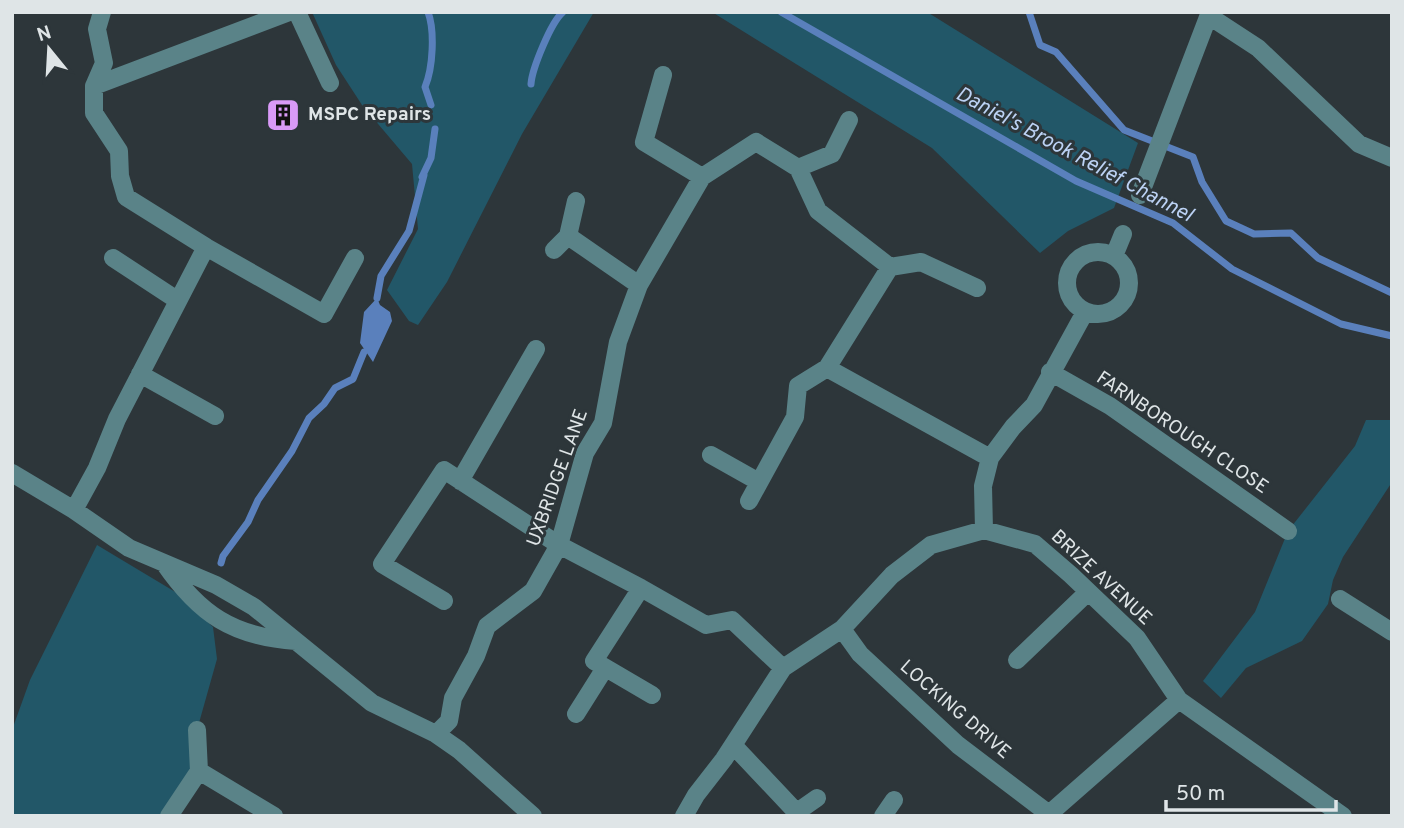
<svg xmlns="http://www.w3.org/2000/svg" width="1404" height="828" viewBox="0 0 1404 828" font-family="Overpass,sans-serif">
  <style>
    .green { fill: #225768 }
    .water { fill: #5a80bc }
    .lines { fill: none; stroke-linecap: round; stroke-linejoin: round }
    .stream { stroke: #5a80bc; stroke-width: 7 }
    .minor { stroke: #5a8388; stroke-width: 18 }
    .labels { text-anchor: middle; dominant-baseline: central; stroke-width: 6; stroke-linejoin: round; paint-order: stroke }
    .poi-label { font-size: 19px; font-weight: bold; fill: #dfe5e7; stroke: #2d363a; text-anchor: start }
    .street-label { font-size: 19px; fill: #dfe5e7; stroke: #2d363a }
    .water-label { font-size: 21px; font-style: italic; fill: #bcd2f4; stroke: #2d363a }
  </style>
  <rect width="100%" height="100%" fill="#2d363a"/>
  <path class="green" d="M 312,12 L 594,12 L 522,134 L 447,282 L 418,325 L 409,321 L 387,290 L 418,229 L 412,164 L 362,105 L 336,65 Z
    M 712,12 L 927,12 L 1138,143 L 1114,208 L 1068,231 L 1040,253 L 932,148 Z
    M 1366,420 L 1392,420 L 1392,482 L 1343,557 L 1333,580 L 1328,604 L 1302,641 L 1246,668 L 1221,698 L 1203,681 L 1255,612 L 1288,531 L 1355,446 Z
    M 97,545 L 177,593 L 213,627 L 217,659 L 197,730 L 199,771 L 169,816 L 12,816 L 12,730 L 30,680 Z"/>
  <path class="water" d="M 377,298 L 380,305 L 390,312 L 392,321 L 373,362 L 360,343 L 364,312 Z"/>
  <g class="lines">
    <path class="stream" d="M 428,12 C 435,31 433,68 425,87 L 431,105
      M 781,12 L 1076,181 L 1173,223 L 1232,269 L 1341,324 L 1392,336
      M 1029,12 L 1040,45 L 1056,52 L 1124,130 L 1193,157 L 1202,182 L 1226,221 L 1254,234 L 1291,233 L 1318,258 L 1392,293
      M 531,84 C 532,69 551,22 563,12
      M 422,177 L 431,158 L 435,129
      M 377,298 L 381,276 L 409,231 L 424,175
      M 221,563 L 223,556 L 248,522 L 258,500 L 292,451 L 309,418 L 324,404 L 335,388 L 353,379 L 364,352"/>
    <path class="minor" d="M 297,12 L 330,83
      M 1209,16 L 1258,48 L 1359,144 L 1392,158
      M 663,75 L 644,142 L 702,177
      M 94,86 L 289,12
      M 798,168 L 832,154 L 849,120
      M 1140,195 L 1210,12
      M 576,201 L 568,236 L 639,285
      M 206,247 L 324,314 L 355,258
      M 554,250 L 568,236
      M1067 283a31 31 0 1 1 62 0a31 31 0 1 1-62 0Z
      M 1114,256 L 1123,234
      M 113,258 L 177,300
      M 890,267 L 921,262 L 977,288
      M 1050,372 L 1110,406 L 1288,531
      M 140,374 L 215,416
      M 711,455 L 759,482
      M 12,473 L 74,510 L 129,548 L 216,585 L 254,607 L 372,703 L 436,734 L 459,750 L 533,816
      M 460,481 L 536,349
      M 749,501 L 795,417 L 798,386 L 827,368
      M 74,510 L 97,468 L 117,419 L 206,247 L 126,197 L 120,176 L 119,151 L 94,113 L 94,86 L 104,63 L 97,29 L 102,12
      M 984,530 L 983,486 L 990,458 L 1013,427 L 1034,405 L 1085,312
      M 164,563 C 199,614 233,637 296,641
      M 641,588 L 594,661 L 652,695
      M 1340,599 L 1392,632
      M 444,601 L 382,564 L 444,470 L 559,545 L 641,588 L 706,625 L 732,620 L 783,668
      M 842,629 L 860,654 L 958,745 L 1049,814
      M 1017,660 L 1088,592
      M 576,714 L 605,668
      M 436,734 L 449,721 L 453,698 L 476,656 L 487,626 L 533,591 L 559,545 L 585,453 L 603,423 L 618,342 L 639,285 L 702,177 L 756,142 L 798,168 L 818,211 L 890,267 L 827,368 L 990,458
      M 733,745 L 800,816
      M 199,771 L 274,816
      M 797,812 L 817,798
      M 1049,814 L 1179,700
      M 169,816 L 199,771 L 197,730
      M 684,816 L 696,795 L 724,759 L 783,668 L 842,629 L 892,575 L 931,545 L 984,530 L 1035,544 L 1071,575 L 1137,638 L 1179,700 L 1343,816
      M 883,816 L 894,800"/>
  </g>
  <defs>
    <g id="building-square" transform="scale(1.75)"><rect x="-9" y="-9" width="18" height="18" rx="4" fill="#d99af7" stroke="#2d363a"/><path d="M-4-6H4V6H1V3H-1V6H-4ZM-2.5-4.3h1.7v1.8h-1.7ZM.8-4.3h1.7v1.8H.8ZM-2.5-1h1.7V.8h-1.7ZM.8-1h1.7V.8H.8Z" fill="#111"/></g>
  </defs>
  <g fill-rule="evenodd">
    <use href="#building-square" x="283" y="115"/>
  </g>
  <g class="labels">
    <g class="poi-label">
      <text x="308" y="115">MSPC Repairs</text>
    </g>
    <g class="street-label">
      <text transform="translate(1182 433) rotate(34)">FARNBOROUGH CLOSE</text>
      <text transform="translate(558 478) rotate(-70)">UXBRIDGE LANE</text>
      <text transform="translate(1101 578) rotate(43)">BRIZE AVENUE</text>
      <text transform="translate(955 710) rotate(41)">LOCKING DRIVE</text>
    </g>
    <g class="water-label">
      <text transform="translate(1074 155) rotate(28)">Daniel's Brook Relief Channel</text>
    </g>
  </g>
  <rect width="1404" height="828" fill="none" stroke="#dfe5e7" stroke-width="28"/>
  <g transform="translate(49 49) rotate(342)" stroke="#2d363a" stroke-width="5" paint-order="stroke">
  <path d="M0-5L12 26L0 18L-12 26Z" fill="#dfe5e7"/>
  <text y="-10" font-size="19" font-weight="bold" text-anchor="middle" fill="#dfe5e7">N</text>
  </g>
  <path d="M1166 800v10h170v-10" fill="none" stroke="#dfe5e7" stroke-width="3.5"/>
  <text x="1176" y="800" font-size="21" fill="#dfe5e7" stroke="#2d363a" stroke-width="5" paint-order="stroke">50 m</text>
</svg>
